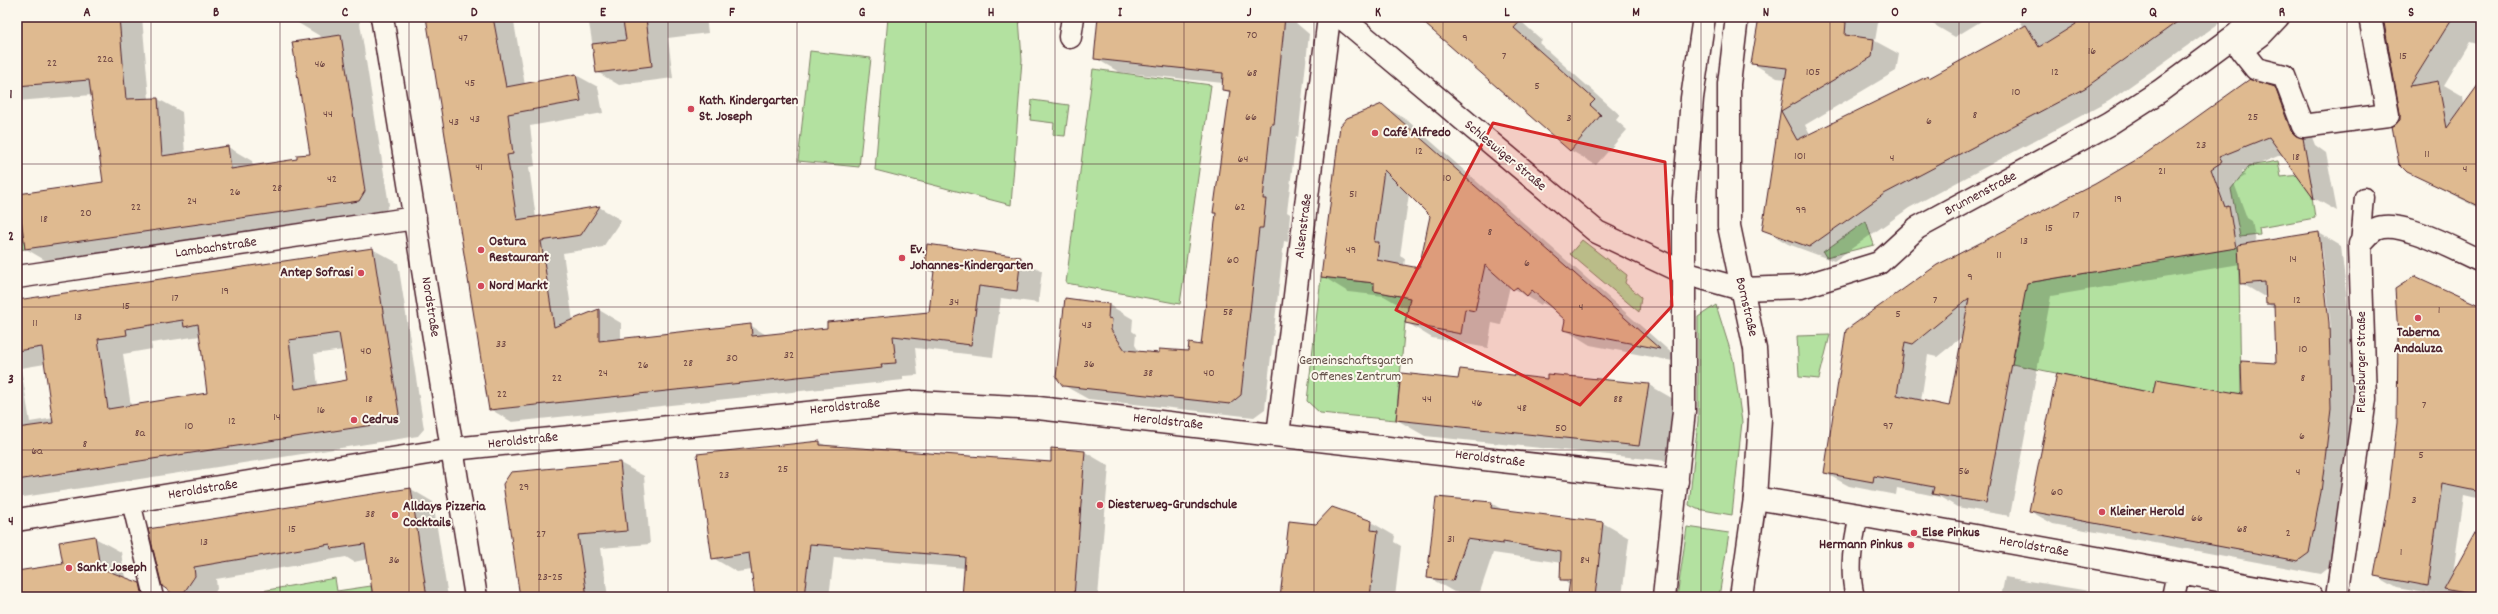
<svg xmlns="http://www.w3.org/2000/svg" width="2498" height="614" viewBox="0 0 2498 614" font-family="Dekko,sans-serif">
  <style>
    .green { fill: #b3e1a0; stroke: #7e8066 }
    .shadow { fill: #0003; fill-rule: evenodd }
    .building { fill: #dfba90; stroke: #4a1f2b; fill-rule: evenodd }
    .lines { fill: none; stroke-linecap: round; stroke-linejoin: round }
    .lane-casing { stroke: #4a1f2b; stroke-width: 21 }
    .street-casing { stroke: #4a1f2b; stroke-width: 25 }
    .primary-casing { stroke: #4a1f2b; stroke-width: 25 }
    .lane { stroke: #fbf7ec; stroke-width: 18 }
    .street { stroke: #fbf7ec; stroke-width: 22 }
    .primary { stroke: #fbf7ec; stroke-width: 22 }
    .marked { fill: #d62828; fill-opacity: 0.2; stroke: #d62828; stroke-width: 3; stroke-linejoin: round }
    .grid { fill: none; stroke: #4a1f2b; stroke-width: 1; stroke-opacity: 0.55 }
    .poi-dot { fill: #d1495b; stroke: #fbf7ec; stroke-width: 1.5 }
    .labels { text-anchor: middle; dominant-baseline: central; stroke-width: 4; stroke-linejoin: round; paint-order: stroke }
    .number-label { font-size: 12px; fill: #6f4644 }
    .poi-label { font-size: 14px; font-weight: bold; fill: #4a1f2b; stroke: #fbf7ec; text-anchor: start }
    .street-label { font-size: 14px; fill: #4a1f2b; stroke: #fbf7ec }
    .park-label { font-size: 14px; fill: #645048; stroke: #fbf7ec }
    .neatline { fill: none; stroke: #4a1f2b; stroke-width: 1.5 }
    .grid-label { font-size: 13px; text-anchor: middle; font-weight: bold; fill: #4a1f2b }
  </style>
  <rect width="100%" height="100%" fill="#fbf7ec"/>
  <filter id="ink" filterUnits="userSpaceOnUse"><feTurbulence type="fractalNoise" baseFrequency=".025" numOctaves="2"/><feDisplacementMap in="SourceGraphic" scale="8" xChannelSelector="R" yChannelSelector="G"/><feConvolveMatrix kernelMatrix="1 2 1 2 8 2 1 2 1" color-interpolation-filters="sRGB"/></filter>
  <g filter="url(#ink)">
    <path class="green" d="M 888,17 L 1019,17 L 1022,60 L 1011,205 L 875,170 Z
      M 810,51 L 871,58 L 859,167 L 798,161 Z
      M 1093,69 L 1211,85 L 1180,304 L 1066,283 Z
      M 1032,100 L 1069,105 L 1065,136 L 1053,135 L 1054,123 L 1030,120 Z
      M 2278,161 L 2281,177 L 2309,174 L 2315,218 L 2259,228 L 2260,235 L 2240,237 L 2231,189 L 2249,166 Z
      M 17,194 L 25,249 L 17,250 Z
      M 1866,221 L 1874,245 L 1826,257 L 1823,252 Z
      M 1582,240 L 1627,275 L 1625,283 L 1641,297 L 1639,312 L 1570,254 Z
      M 2243,246 L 2239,269 L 2241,395 L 2156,379 L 2153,393 L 2012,364 L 2021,320 L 2000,316 L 2010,286 Z
      M 1321,277 L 1374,283 L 1374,291 L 1410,298 L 1405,323 L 1396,420 L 1320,413 L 1307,401 Z
      M 1716,305 L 1733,359 L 1742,422 L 1732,515 L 1697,509 L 1689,505 L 1698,421 L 1698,317 Z
      M 1830,335 L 1819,379 L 1799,377 L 1797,336 Z
      M 1687,527 L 1729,533 L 1719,597 L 1677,597 Z
      M 335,578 L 337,591 L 371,586 L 373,597 L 263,597 L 262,591 Z"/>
    <path class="shadow" d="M 17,17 L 142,17 L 149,99 L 158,99 L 182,112 L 185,154 L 228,147 L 252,161 L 253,166 L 299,159 L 311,154 L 325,39 L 288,17 L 359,17 L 389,205 L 383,214 L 50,263 L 26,249 L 104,183 L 92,95 L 17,101 Z
      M 428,17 L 513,17 L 525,85 L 576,75 L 598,87 L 603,113 L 530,126 L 535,166 L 529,167 L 536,218 L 599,207 L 621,220 L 603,247 L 563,253 L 573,321 L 599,310 L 621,323 L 621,339 L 750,325 L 768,336 L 827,329 L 930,313 L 935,274 L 925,268 L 1020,258 L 1042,271 L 1038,303 L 1001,298 L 993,357 L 915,348 L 918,375 L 903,376 L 903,380 L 512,422 L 490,409 L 456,189 L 452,187 Z
      M 588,17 L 706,17 L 708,33 L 668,38 L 673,78 L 619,85 L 597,72 Z
      M 1099,17 L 1289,17 L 1309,34 L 1298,138 L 1296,137 L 1287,212 L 1290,214 L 1288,242 L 1284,241 L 1265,409 L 1254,417 L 1088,399 L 1063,385 L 1109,305 L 1133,319 L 1132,331 L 1136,334 L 1135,345 L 1140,353 L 1160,354 L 1189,352 L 1202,346 L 1217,215 L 1214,213 L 1230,93 L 1223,89 L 1223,83 L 1119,72 L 1095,58 Z
      M 1419,17 L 1516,17 L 1542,40 L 1539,43 L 1620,115 L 1616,120 L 1627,130 L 1596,165 L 1570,150 Z
      M 1760,17 L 1879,17 L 1875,41 L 1899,54 L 1896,71 L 1805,125 L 1810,135 L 1928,77 L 1931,78 L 2024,27 L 2017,17 L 2228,17 L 2109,101 L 1909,208 L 1834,261 L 1788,244 L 1763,229 L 1786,79 L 1777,78 L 1752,63 Z
      M 1932,17 L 1988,17 L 1955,37 L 1931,23 Z
      M 2384,17 L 2481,17 L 2481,45 L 2470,42 L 2444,85 L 2463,96 L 2464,105 L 2481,93 L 2481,209 L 2407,171 L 2401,113 Z
      M 2274,87 L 2298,101 L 2315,145 L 2326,153 L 2337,211 L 2314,198 L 2283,154 L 2242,171 L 2245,176 L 2234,183 L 2247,218 L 2252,221 L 2256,243 L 2319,233 L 2341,246 L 2351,336 L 2352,423 L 2331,566 L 2321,574 L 2053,524 L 2030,511 L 2154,394 L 2243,395 L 2277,364 L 2275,308 L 2267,304 L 2267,296 L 2263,296 L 2241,283 L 2240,264 L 2051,296 L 2010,516 L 1957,507 L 1940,497 L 1897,488 L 1896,495 L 1849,486 L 1825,473 L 1847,331 L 2096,184 ZM 2320,248 L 2322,248 L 2331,328 L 2329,328 ZM 1963,336 L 1950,407 L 1921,401 L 1928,355 L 1937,357 Z
      M 1382,105 L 1408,121 L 1683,363 L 1590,345 L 1564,329 L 1566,319 L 1555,309 L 1542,303 L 1541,305 L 1510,286 L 1501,325 L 1492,323 L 1488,348 L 1432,338 L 1406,322 L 1409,308 L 1401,306 L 1384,296 L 1348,292 L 1322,276 ZM 1409,194 L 1431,216 L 1420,269 L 1404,266 L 1405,259 L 1400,256 Z
      M 372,249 L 398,263 L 424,429 L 418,436 L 17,498 L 17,301 ZM 200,336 L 209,393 L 131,406 L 123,354 L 152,349 L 151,343 ZM 343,350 L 348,381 L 318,386 L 314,354 ZM 45,364 L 54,418 L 30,422 L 21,368 Z
      M 2481,307 L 2481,500 L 2464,496 L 2453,574 L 2481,524 L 2481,597 L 2460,597 L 2451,592 L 2450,597 L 2447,597 L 2397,588 L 2375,575 Z
      M 1458,380 L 1548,380 L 1649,385 L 1677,401 L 1667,461 L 1425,436 L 1397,420 Z
      M 820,442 L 828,447 L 1052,463 L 1052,449 L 1085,452 L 1109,466 L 1098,597 L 963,597 L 965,568 L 834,557 L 829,597 L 756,597 L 752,570 L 737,572 L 713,558 L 698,455 Z
      M 620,463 L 644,476 L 650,544 L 601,548 L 608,597 L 522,597 L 511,473 Z
      M 411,489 L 433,502 L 448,597 L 374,597 L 368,559 L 354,562 L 346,557 L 216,579 L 217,589 L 212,597 L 178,597 L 150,529 Z
      M 1491,503 L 1503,510 L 1603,523 L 1629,538 L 1622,597 L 1573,597 L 1569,595 L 1570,585 L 1561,579 L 1562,563 L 1493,553 L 1479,595 L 1454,592 L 1428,577 Z
      M 1371,522 L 1395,536 L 1394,542 L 1401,546 L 1395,597 L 1281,597 L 1317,525 Z
      M 95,538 L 121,552 L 125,578 L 162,597 L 17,597 L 17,572 L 64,565 Z
      M 2005,577 L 2101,593 L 2108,597 L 2001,597 Z
      M 1225,593 L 1263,597 L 1224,597 Z"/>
    <path class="building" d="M 17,17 L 119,17 L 126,99 L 158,98 L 162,156 L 228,146 L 231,169 L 297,159 L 297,155 L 310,154 L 292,42 L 341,35 L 365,191 L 359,201 L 25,249 L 18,194 L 103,182 L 89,80 L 17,86 Z
      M 426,17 L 493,17 L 506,87 L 576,74 L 581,101 L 508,114 L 513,154 L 507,155 L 517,220 L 600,206 L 581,235 L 541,241 L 554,327 L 599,309 L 599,341 L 751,324 L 752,336 L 827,328 L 827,322 L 929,312 L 934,271 L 924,269 L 927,244 L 1021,257 L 1017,291 L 979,286 L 971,345 L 893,336 L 896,363 L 881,364 L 882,368 L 489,410 Z
      M 1098,17 L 1285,17 L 1274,124 L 1271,124 L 1263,199 L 1266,199 L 1263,228 L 1259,228 L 1241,395 L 1230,404 L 1063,386 L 1056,377 L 1065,298 L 1109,304 L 1108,318 L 1112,319 L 1111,330 L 1125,350 L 1159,353 L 1159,349 L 1188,351 L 1189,343 L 1201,345 L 1216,213 L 1213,213 L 1230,91 L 1222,90 L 1223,73 L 1094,59 Z
      M 1417,17 L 1524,17 L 1514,28 L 1595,100 L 1590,105 L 1601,115 L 1570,151 Z
      M 1759,17 L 1842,17 L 1842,21 L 1846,22 L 1845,35 L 1874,39 L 1872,57 L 1781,111 L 1797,140 L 1928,76 L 1929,78 L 2026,25 L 2039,47 L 2076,24 L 2074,17 L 2184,17 L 2085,88 L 1884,194 L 1809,247 L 1762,230 L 1787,68 L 1751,64 Z
      M 2383,17 L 2453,17 L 2410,86 L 2438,81 L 2447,128 L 2481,81 L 2481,207 L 2407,172 L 2399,164 L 2392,126 L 2400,120 L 2400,113 Z
      M 646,18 L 652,66 L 596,73 L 592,44 L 626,40 L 623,21 Z
      M 2250,79 L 2275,87 L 2291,131 L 2295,135 L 2303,138 L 2314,199 L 2269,137 L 2219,157 L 2222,162 L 2211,169 L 2225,207 L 2229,206 L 2236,248 L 2027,283 L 1986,503 L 1932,494 L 1934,487 L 1874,476 L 1873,482 L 1824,473 L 1846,330 L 1937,265 L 2095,184 L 2141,157 ZM 1969,298 L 1949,406 L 1897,395 L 1905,342 L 1913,344 Z
      M 1382,104 L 1608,303 L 1660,349 L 1563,330 L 1565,320 L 1532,290 L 1527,296 L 1517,287 L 1513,290 L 1485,265 L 1475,311 L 1465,309 L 1461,334 L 1405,323 L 1410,298 L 1374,291 L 1374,283 L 1321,277 L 1340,126 L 1347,118 ZM 1384,170 L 1430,216 L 1419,268 L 1377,260 L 1379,242 L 1374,242 Z
      M 2319,232 L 2329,323 L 2331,409 L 2321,492 L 2309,553 L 2298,561 L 2029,511 L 2057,373 L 2153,393 L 2156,379 L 2242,394 L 2241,361 L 2276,363 L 2274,304 L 2266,304 L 2265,282 L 2240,284 L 2238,245 Z
      M 373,248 L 399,414 L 392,422 L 17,480 L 17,428 L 53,423 L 42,347 L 17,351 L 17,300 ZM 183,320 L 184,327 L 198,324 L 207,393 L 108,409 L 98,339 L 127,335 L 126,329 ZM 339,333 L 347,380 L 295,389 L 289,340 Z
      M 2415,276 L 2481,306 L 2481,492 L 2442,484 L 2428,586 L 2374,576 L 2388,499 L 2397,423 L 2398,335 L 2395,289 Z
      M 1460,369 L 1547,379 L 1547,374 L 1649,384 L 1639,446 L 1396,420 L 1401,373 L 1458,379 Z
      M 820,441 L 820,445 L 1051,462 L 1051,448 L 1085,451 L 1074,597 L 962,597 L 965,557 L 810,544 L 804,597 L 755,597 L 749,553 L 712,559 L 697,454 Z
      M 620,462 L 627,531 L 578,535 L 587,597 L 520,597 L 503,484 L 511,472 Z
      M 411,488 L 427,597 L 373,597 L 365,544 L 331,549 L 330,544 L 194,567 L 195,576 L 181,597 L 177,597 L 162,586 L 148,529 Z
      M 1436,497 L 1492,502 L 1491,508 L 1603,522 L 1595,597 L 1568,595 L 1570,580 L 1560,580 L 1561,552 L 1503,542 L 1503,544 L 1467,539 L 1453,581 L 1427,578 Z
      M 1332,507 L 1372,521 L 1371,530 L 1378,531 L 1370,597 L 1280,597 L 1289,521 L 1316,524 Z
      M 2481,522 L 2481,596 L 2444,589 Z
      M 95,536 L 100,568 L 140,583 L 143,597 L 17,597 L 17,571 L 63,564 L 59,542 Z"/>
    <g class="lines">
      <g class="lane-casing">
        <path id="lane" d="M 2360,244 L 2364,197
          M 131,502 L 154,597
          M 1855,597 C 1848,569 1853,542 1859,515"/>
      </g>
      <g class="street-casing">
        <path id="street" d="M 382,17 L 476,597
          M 1341,17 L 1597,232 L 1684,273 L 1741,289 L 1801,287 L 1879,263 L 1917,228 L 2109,124 L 2160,91 L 2237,34 L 2254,17
          M 2278,17 L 2261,35 L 2241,50 L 2256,69 L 2284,76 L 2303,126 L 2388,115 L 2370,17
          M 1070,37 L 1073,17
          M 17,277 L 415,218
          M 1278,435 L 1329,17
          M 1755,498 L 1859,515 L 2312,597
          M 17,520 L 453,449 L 915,402 L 1038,408 L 1677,481
          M 2173,597 L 2178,573
          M 2337,597 L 2365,399 L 2360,244 C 2364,240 2370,232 2376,229 C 2400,218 2458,251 2481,261"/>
      </g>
      <g class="primary-casing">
        <path id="primary" d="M 1737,17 L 1729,84 L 1729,226 L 1755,349 L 1760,419 L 1755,498 L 1741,597
          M 1664,597 L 1684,411 L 1684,199 L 1692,98 L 1704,17"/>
      </g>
      <use href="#lane" class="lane"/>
      <use href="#street" class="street"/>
      <use href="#primary" class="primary"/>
    </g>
  </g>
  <path class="marked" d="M 1493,123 L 1665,162 L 1672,306 L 1580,405 L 1396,310 Z"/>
  <path class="grid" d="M 151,17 L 151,597M 280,17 L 280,597M 409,17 L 409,597M 539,17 L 539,597M 668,17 L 668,597M 797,17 L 797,597M 926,17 L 926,597M 1055,17 L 1055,597M 1184,17 L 1184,597M 1314,17 L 1314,597M 1443,17 L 1443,597M 1572,17 L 1572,597M 1701,17 L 1701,597M 1830,17 L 1830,597M 1959,17 L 1959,597M 2089,17 L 2089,597M 2218,17 L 2218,597M 2347,17 L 2347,597M 17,164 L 2481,164M 17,307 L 2481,307M 17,450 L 2481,450"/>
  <g class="poi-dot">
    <circle cx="691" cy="109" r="4"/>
    <circle cx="1375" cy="133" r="4"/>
    <circle cx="481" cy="250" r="4"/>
    <circle cx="902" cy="258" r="4"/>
    <circle cx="361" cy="273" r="4"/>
    <circle cx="481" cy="286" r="4"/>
    <circle cx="2418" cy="318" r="4"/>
    <circle cx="354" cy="420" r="4"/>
    <circle cx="1100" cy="505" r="4"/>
    <circle cx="2102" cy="512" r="4"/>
    <circle cx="395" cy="515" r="4"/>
    <circle cx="1914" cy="533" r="4"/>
    <circle cx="1911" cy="545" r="4"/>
    <circle cx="69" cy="568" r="4"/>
  </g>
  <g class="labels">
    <g class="number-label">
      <text x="1252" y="35">70</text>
      <text x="463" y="38">47</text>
      <text x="1465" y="38">9</text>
      <text x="2092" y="51">16</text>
      <text x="1504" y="56">7</text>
      <text x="2403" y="56">15</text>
      <text x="105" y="59">22a</text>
      <text x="52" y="63">22</text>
      <text x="320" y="64">46</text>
      <text x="1813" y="72">105</text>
      <text x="2055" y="72">12</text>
      <text x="1252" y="73">68</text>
      <text x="470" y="83">45</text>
      <text x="1537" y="86">5</text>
      <text x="2016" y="92">10</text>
      <text x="328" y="114">44</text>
      <text x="1975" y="115">8</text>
      <text x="1251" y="117">66</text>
      <text x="2253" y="117">25</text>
      <text x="1569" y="118">3</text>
      <text x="475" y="119">43</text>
      <text x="1929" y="121">6</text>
      <text x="454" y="122">43</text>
      <text x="2201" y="145">23</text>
      <text x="1419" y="151">12</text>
      <text x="2427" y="154">11</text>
      <text x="1800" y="156">101</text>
      <text x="2296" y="157">18</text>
      <text x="1892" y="158">4</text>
      <text x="1243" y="159">64</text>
      <text x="479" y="167">41</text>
      <text x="2465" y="169">4</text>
      <text x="2162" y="171">21</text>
      <text x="1447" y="178">10</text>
      <text x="332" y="179">42</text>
      <text x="277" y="188">28</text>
      <text x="235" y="192">26</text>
      <text x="1353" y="194">51</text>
      <text x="2118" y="199">19</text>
      <text x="192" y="201">24</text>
      <text x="136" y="207">22</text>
      <text x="1240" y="207">62</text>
      <text x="1801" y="210">99</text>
      <text x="86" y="213">20</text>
      <text x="2076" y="215">17</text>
      <text x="44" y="219">18</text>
      <text x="2049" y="228">15</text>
      <text x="1490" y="232">8</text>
      <text x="2024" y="241">13</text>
      <text x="1351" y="250">49</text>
      <text x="1999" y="255">11</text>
      <text x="2293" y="259">14</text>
      <text x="1233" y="260">60</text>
      <text x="1527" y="263">6</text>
      <text x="1970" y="277">9</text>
      <text x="225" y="291">19</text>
      <text x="175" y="298">17</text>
      <text x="1935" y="300">7</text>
      <text x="2297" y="300">12</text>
      <text x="954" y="302">34</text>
      <text x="126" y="306">15</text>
      <text x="1581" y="307">4</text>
      <text x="2439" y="310">1</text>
      <text x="1228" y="312">58</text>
      <text x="1898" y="314">5</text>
      <text x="78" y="317">13</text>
      <text x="35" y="323">11</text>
      <text x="1087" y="325">43</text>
      <text x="501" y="344">33</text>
      <text x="2303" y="349">10</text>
      <text x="366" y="351">40</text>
      <text x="789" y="355">32</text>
      <text x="732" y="358">30</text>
      <text x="688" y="363">28</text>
      <text x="1089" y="364">36</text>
      <text x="643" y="365">26</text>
      <text x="603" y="373">24</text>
      <text x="1148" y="373">38</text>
      <text x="1209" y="373">40</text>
      <text x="557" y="378">22</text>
      <text x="2303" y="378">8</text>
      <text x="502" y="394">22</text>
      <text x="369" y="399">18</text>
      <text x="1427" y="399">44</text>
      <text x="1618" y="399">88</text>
      <text x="1477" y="403">46</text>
      <text x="2424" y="405">7</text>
      <text x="1522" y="408">48</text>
      <text x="321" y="410">16</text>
      <text x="277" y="417">14</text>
      <text x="232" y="421">12</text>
      <text x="189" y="426">10</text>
      <text x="1888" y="426">97</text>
      <text x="1561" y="428">50</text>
      <text x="140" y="433">8a</text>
      <text x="2302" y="436">6</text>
      <text x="85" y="444">8</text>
      <text x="37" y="451">6a</text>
      <text x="2421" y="455">5</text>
      <text x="783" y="469">25</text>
      <text x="1964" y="471">56</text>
      <text x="2298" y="472">4</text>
      <text x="724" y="475">23</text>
      <text x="524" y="487">29</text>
      <text x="2057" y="492">60</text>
      <text x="2414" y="500">3</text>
      <text x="370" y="514">38</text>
      <text x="2197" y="518">66</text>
      <text x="292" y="529">15</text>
      <text x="2242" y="529">68</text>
      <text x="2288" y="533">2</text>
      <text x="541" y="534">27</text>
      <text x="1451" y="539">31</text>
      <text x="204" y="542">13</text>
      <text x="2401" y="552">1</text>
      <text x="394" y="560">36</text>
      <text x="1585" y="560">84</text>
      <text x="550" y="577">23-25</text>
    </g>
    <g class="poi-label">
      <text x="699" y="101">Kath. Kindergarten<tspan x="699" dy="16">St. Joseph</tspan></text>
      <text x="1383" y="133">Café Alfredo</text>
      <text x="489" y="242">Ostura<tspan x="489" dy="16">Restaurant</tspan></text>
      <text x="910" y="250">Ev.<tspan x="910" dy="16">Johannes-Kindergarten</tspan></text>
      <text x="353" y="273" text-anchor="end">Antep Sofrasi</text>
      <text x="489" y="286">Nord Markt</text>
      <text x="2418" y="333" text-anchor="middle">Taberna<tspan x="2418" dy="16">Andaluza</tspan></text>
      <text x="362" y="420">Cedrus</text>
      <text x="1108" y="505">Diesterweg-Grundschule</text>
      <text x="403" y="507">Alldays Pizzeria<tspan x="403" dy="16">Cocktails</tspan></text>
      <text x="2110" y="512">Kleiner Herold</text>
      <text x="1922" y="533">Else Pinkus</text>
      <text x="1903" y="545" text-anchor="end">Hermann Pinkus</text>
      <text x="77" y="568">Sankt Joseph</text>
    </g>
    <g class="street-label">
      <text transform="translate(1505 156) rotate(40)">Schleswiger Straße</text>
      <text transform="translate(1981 194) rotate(-28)">Brunnenstraße</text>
      <text transform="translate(1304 226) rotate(-83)">Alsenstraße</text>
      <text transform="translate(216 248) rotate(-8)">Lambachstraße</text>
      <text transform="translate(430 307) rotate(81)">Nordstraße</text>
      <text transform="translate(1746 307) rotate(77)">Bornstraße</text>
      <text transform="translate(2362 362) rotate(-90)">Flensburger Straße</text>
      <text transform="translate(845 407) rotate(-6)">Heroldstraße</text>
      <text transform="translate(1168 422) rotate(6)">Heroldstraße</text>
      <text transform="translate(523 441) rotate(-6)">Heroldstraße</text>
      <text transform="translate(1490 459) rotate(7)">Heroldstraße</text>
      <text transform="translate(203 490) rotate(-9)">Heroldstraße</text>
      <text transform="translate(2034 547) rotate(10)">Heroldstraße</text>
    </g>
    <g class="park-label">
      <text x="1356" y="361">Gemeinschaftsgarten<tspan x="1356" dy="16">Offenes Zentrum</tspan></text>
    </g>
  </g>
  <rect width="2498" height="614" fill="none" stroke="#fbf7ec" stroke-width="44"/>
  <rect x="22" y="22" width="2454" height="570" class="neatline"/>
  <g class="grid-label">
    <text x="87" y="16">A</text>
    <text x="216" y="16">B</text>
    <text x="345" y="16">C</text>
    <text x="474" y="16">D</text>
    <text x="603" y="16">E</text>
    <text x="732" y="16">F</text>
    <text x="862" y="16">G</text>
    <text x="991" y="16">H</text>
    <text x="1120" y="16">I</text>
    <text x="1249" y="16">J</text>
    <text x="1378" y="16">K</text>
    <text x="1507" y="16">L</text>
    <text x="1636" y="16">M</text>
    <text x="1766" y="16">N</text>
    <text x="1895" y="16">O</text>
    <text x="2024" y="16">P</text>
    <text x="2153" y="16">Q</text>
    <text x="2282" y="16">R</text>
    <text x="2411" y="16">S</text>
    <text x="11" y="98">1</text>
    <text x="11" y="240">2</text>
    <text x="11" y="383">3</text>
    <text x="11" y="525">4</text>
  </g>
</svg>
